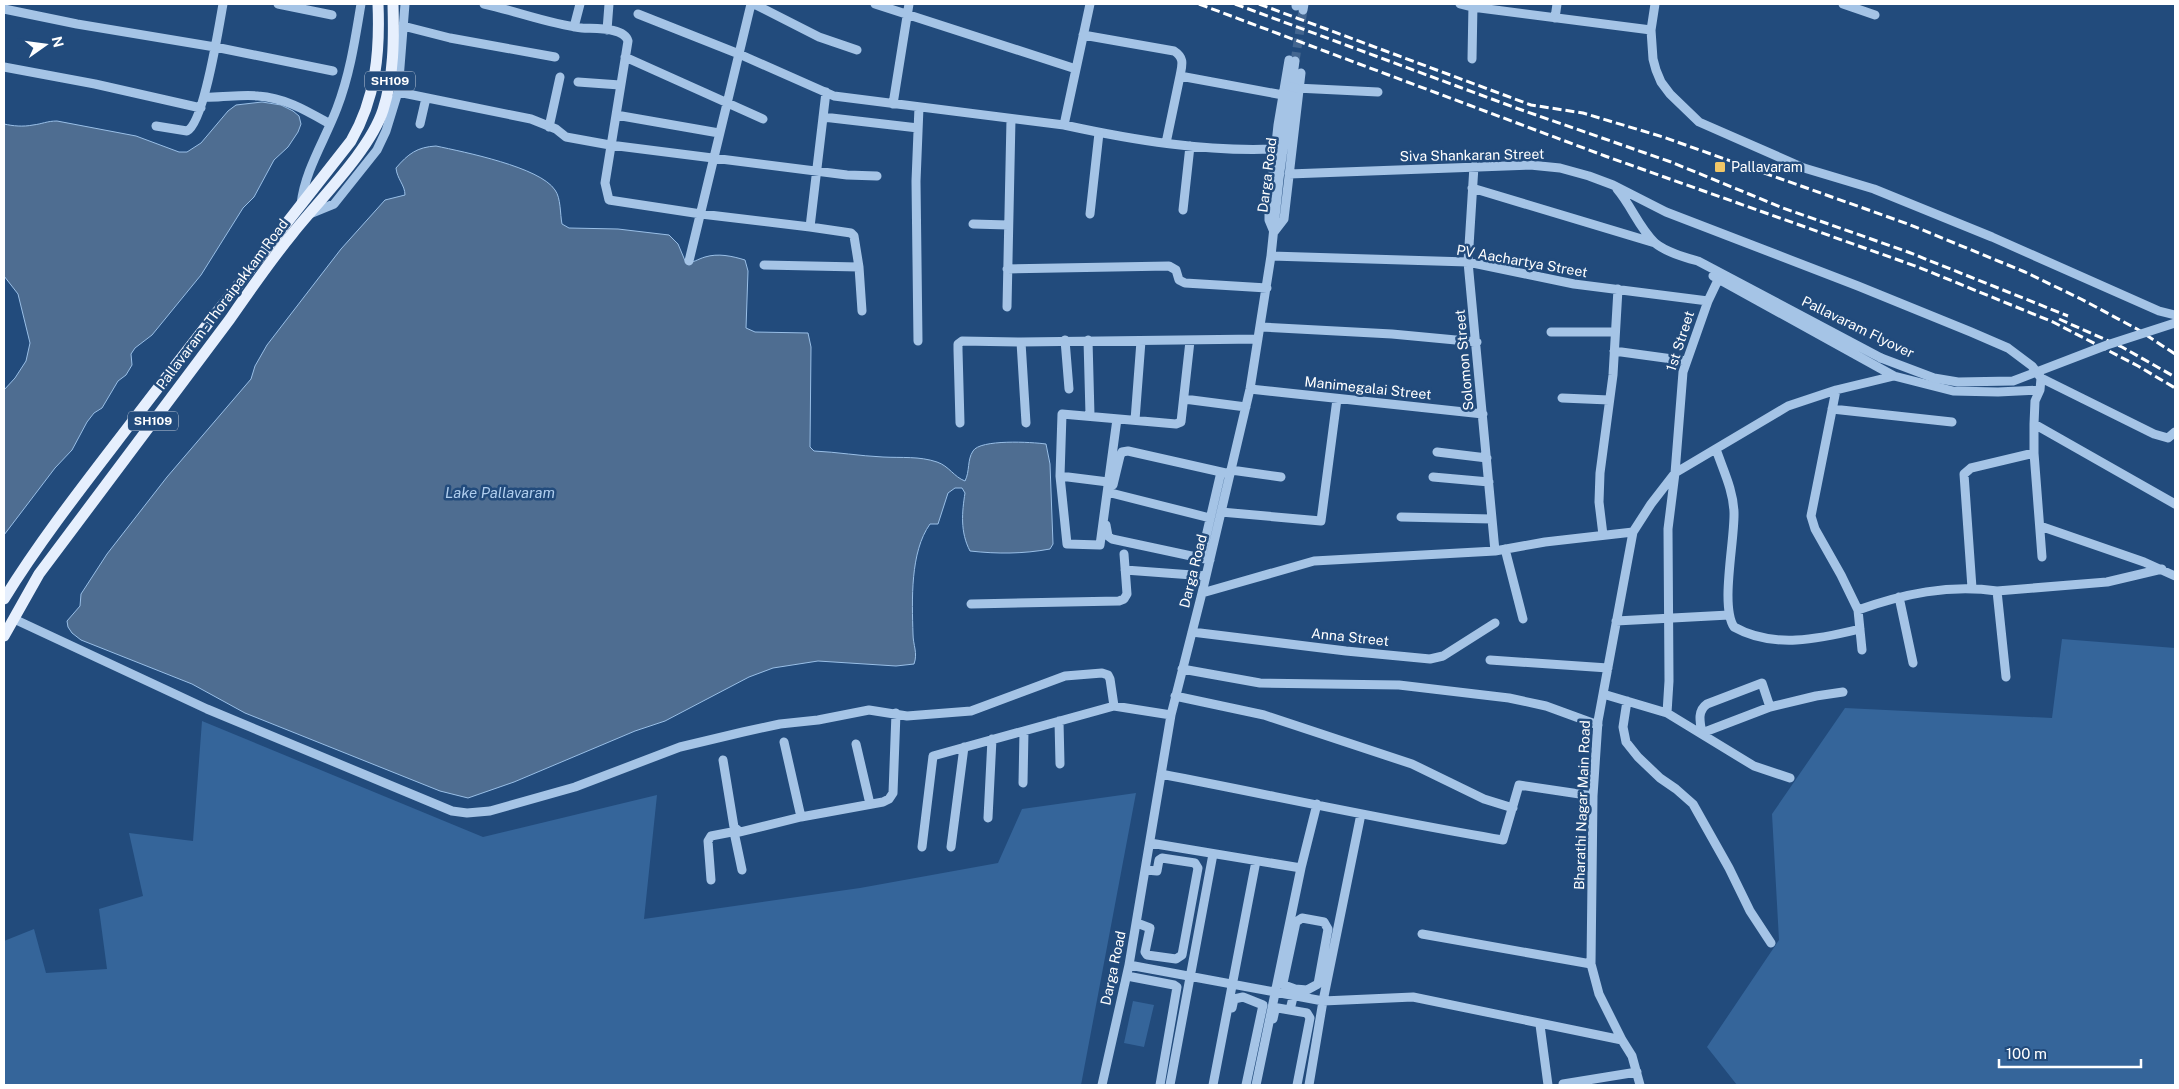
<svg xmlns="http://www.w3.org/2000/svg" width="2179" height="1089" viewBox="0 0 2179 1089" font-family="'Public Sans',sans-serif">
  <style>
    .green { fill: #35659a }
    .water { fill: #4e6d91; stroke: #99bfe7 }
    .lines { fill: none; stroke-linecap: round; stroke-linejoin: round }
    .minor-tunnel { stroke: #436690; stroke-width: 9; stroke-dasharray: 9 4.5; stroke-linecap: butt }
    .minor { stroke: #a5c4e6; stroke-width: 9 }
    .major { stroke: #e6effd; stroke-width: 11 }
    .rail { stroke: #fff; stroke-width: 3; stroke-dasharray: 9 4; stroke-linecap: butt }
    .minor-bridge { stroke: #a5c4e6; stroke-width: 9 }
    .poi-dot { fill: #f2c767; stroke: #224b7c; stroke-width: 2 }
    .labels { text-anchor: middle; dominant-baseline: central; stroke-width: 5; stroke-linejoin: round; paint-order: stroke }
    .shield { fill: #224b7c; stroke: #bdc9d8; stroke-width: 1 }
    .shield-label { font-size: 12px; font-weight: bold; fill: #fff }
    .street-label { font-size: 14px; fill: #fff; stroke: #224b7c }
    .poi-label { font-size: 14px; fill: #fff; stroke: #224b7c; text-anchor: start }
    .water-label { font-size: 15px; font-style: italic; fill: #b0ceee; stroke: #224b7c }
  </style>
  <rect width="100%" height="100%" fill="#224b7c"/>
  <path class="green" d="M 2062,639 L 2175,648 L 2175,1085 L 1737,1085 L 1707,1047 L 1779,940 L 1772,814 L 1845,708 L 2052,718 Z
    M 202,721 L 483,837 L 657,795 L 644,919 L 860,888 L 998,863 L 1022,809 L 1136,793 L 1081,1085 L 4,1085 L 4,941 L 34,929 L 46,973 L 107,969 L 99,909 L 143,896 L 129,833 L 193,841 Z
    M 1133,1001 L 1154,1005 L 1144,1047 L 1124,1043 Z"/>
  <path class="water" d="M 262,102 L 281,105 L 293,111 L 299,116 L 301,124 L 298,132 L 288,147 L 274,160 L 254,197 L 243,208 L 201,275 L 152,335 L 135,348 L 131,354 L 132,365 L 126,375 L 118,381 L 102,408 L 94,413 L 87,422 L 72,450 L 55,468 L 4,535 L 4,390 L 15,378 L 26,361 L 30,343 L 18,294 L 4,276 L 4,124 C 13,126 23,127 33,125 C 42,124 47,121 57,121 L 136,136 L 179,152 L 187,152 L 201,143 L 228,111 L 236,105 Z
    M 436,146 C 464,152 540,167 555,190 C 561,198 560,214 562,224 L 569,228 L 618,229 L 669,235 L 678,244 L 686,263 C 693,263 698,259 705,257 C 718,253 732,256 745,260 L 748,271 L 746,328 L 755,332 L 808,333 L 811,347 L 810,447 L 814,451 C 837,452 860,456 883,457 C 902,458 919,456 937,462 C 949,466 954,477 965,481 C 970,471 967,460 973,451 C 980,439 1032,442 1046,444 L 1050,464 L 1053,544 L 1050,549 C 1023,554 997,554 970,551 C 960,532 962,512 965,493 L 962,488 L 955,488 L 948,493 L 938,524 L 930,524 C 910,552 912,600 913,634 C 913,645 918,653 914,664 L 896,666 L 818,661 L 773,668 L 749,677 L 665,721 L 635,731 L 514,782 L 468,798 L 440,791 L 245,713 L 192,684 L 81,640 L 72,633 L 68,627 L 67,621 L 80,606 L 81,594 L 107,554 L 167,477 L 251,379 L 255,366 L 267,345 L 341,249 L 385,200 L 405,195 C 405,185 397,179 396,168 C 408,154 417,147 436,146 Z"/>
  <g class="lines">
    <path class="minor-tunnel" d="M 1295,61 L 1303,10"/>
    <path class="minor" d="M 278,4 L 332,15
      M 484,4 C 516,11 549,24 582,28 C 595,29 624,27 628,41 L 605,183 L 609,200 L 701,214 L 810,227
      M 754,4 L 819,37 L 857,50
      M 875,4 L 1076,69
      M 1460,4 L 1472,7 L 1651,30
      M 1655,4 L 1651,30 L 1653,59 L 1656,70 L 1661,82 L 1670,94 L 1699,122 L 1804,168 L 1874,189 L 1992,237 L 2159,311 L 2175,315
      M 1843,4 L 1875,15
      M 1296,6 L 1296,4
      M 4,9 L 77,24 L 215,47 L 333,71
      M 1303,10 L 1304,4
      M 638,14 L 739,54 L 834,96 L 1064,125 C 1133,140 1205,152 1275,149
      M 1555,18 L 1557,4
      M 403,26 L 450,38 L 555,57
      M 574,27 L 580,4
      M 607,30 L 609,4
      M 1083,35 L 1174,51 C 1185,58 1182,65 1180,76 L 1283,95
      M 625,57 L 763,119
      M 1472,59 L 1473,4
      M 1289,60 L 1278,125 L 1269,209 L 1269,220 L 1274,232 L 1284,219 L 1301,73
      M 4,67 L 95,84 L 201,108
      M 578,82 L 620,85
      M 1296,88 L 1378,92
      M 398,92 L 531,119 L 556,129 L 566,137 L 610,145 L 847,175 L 877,176
      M 204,97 C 222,98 241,94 258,96 C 286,98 307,111 330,124
      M 893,104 L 909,4
      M 616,115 L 719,133
      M 823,117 L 918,128
      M 420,124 L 426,98
      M 1064,125 L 1090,4
      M 156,126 L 187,131 C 204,123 219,26 223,4
      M 549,127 L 560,77
      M 1166,143 L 1180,76
      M 1474,166 L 1468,262 L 1495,551
      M 1289,174 L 1530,165 L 1560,168 L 1589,176 L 1613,185 L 1666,212 L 1858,286 L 1971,332 L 2008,348 L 2032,366 L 2041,378 L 2040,390 L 2035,401 L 2034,424 L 2175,504
      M 1472,188 L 1655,243
      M 1617,189 C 1631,205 1639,228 1655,243 C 1666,252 1684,257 1698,261 L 1881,358
      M 301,204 C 305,170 325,140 337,108 C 350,74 355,40 361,4
      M 1183,210 L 1190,146
      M 312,213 L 334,204 L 377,150 L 386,131 L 398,92 L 405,4
      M 1090,214 L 1099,133
      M 973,224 L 1008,225
      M 1271,256 L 1468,262 L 1574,284 L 1708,301
      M 689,261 L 751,4
      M 764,265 L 859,267 L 854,236 L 851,233 L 810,227 L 826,92
      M 859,267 L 862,311
      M 1007,269 L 1169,266 L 1176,270 L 1179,280 L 1185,283 L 1267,288
      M 1713,276 L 1894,376
      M 1007,307 L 1011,119
      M 1261,327 L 1392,334 L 1477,342
      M 1551,332 L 1614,332
      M 1065,340 L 1069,389
      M 1088,340 L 1090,415
      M 918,341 L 916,181 L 919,107
      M 1021,342 L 1026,423
      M 1614,351 L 1687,361
      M 2041,378 L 2154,434 L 2168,438 L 2175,432
      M 1250,389 L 1483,414
      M 1836,390 L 1811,516 L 1815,529 L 1841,575 L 1858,610 L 1862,650
      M 1562,398 L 1609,400
      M 1184,399 L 1246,407
      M 1832,409 L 1952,422
      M 1117,419 L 1100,545 L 1067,544 L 1060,476 L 1062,414 L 1176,424 L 1181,422 L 1190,341
      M 1135,420 L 1141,341
      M 960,423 L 958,350 L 958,344 L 962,341 L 1021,342 L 1258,339
      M 2034,424 L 2034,453 L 2042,557
      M 1716,449 C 1723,470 1733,489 1734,512 C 1735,540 1720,606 1734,627 C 1773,649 1819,639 1860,629
      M 1437,452 L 1487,458
      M 1231,470 L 1281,477
      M 1060,476 L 1108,482
      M 1433,477 L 1489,482
      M 1113,485 L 1120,456 L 1122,452 L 1128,451 L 1230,474
      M 1111,493 L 1210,518
      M 1221,512 L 1321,521 L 1337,399
      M 1401,517 L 1492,519
      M 1106,525 L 1108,536 L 1112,539 L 1210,560
      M 2040,526 L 2144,562 L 2175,576
      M 1603,535 L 1599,502 L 1600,473 L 1613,375 L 1618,289
      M 1505,549 L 1523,619
      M 1201,558 L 1221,472
      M 1125,570 L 1206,576
      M 1972,588 L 1964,474 L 1971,468 L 2034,453
      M 1997,591 L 2107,582 L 2162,569
      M 1202,593 L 1314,561 L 1495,551 L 1545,542 L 1633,532
      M 1899,597 L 1913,663
      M 971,604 L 1119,601 L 1124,599 L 1127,594 L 1124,554
      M 1858,610 C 1903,594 1949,584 1997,591 L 2006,677
      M 14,619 L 207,709 L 428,801 L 452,811 L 467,813 L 490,811 L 575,787 L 680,747 L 743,732 L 780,724 L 818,720 L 869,710 L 907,716 L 971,711 L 1065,676 L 1102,673 L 1108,675 L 1110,679 L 1114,706 L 1171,715
      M 1616,621 L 1729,615
      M 1192,632 L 1346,651 L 1430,659 L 1443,656 L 1495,623
      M 1490,660 L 1608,668
      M 1182,669 L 1260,683 L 1399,685 L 1509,698 L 1546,706 L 1598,725
      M 1603,694 L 1667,713 L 1754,766 L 1790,778
      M 1175,696 L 1264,715 L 1412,764 L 1484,799 L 1513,808
      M 1627,701 L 1623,727 L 1626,742 L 1638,757 L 1660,778 L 1676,789 L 1693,804 L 1729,868 L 1750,911 L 1771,943
      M 1770,707 L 1762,683 L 1707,704 C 1697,711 1700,722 1702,733 L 1770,707 L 1816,696 L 1843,692
      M 1667,713 L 1669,681 L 1668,529 L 1675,473 L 1683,372 L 1708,301 L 1718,280
      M 1059,721 L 1060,764
      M 784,742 L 801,817
      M 856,744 L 870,804
      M 723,760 L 734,827 L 740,832 L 801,817 L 883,802 L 889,799 L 893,793 L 896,713
      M 1161,774 C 1275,796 1389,821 1503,840 L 1519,785 L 1593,796
      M 1023,783 L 1024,731
      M 988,818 L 992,739
      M 734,832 L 742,870
      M 1150,843 L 1301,868 L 1256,1085
      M 922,847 L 933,756 L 1114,706
      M 951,847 L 964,747
      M 1301,868 L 1317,804
      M 711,880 L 708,841 L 711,836 L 737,831
      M 1137,923 L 1150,928 L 1145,952 L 1147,955 L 1176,959 L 1182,955 L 1198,868 L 1195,863 L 1162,858 L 1159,860 L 1157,871 L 1146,870
      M 1422,934 L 1591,964
      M 1129,965 L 1323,1001 L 1413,997 L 1622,1040
      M 1127,976 L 1174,985 L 1177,987 L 1160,1085
      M 1232,1008 L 1234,999 L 1243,997 L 1263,1005 L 1246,1085
      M 1290,1010 L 1295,989 L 1307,990 L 1318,984 L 1328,929 L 1324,922 L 1302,918 L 1296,922 L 1283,983 L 1284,985 L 1295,989
      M 1273,1019 L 1275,1010 L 1278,1008 L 1307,1013 L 1310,1018 L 1297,1085
      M 1540,1025 L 1548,1085
      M 1563,1084 L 1637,1072
      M 1102,1085 L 1129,965 L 1171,715 L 1202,593 L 1250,389 L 1271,256 L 1279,179 L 1295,61
      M 1170,1085 L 1213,854
      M 1213,1085 L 1256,861
      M 1309,1085 L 1323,1001 L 1361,814
      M 1640,1085 L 1632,1056 L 1622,1040 L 1599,994 L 1591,964 L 1593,796 L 1598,721 L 1633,532 L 1651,504 L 1675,473 L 1788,406 L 1836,390 L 1894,376 L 1953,391 L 1998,392 L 2040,390"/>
    <path class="major" d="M 4,599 C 43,536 90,477 135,418 C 206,325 279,233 351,141 C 376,98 380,52 378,4
      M 4,636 L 39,574 L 230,319 C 250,290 271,260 293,233 C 320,199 370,150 383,110 C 394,76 394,39 393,4"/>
    <path class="rail" d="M 1199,4 L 1605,156 L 1918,267 L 2053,322 L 2138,366 L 2175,388
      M 1235,4 L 1516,108 L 1671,162 L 1783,208 L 1908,252 L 2068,316
      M 1259,4 L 1531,105 L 1583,113 L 1663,137 L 1908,224 L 2025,272 L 2081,299 L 2137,329 L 2175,354
      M 2059,319 L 2122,347 L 2175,377"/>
    <path class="minor-bridge" d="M 1288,86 L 1296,88
      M 1881,358 L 1934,378 L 1958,382 L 2013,381 L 2107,345 L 2175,323"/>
  </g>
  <rect class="poi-dot" x="1714" y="161" width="12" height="12" rx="2.5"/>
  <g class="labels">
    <g class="shield">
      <rect x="365" y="71.5" width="50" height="19" rx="4"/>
      <rect x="128" y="411.5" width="50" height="19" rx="4"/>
    </g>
    <g class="shield-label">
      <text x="390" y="81">SH109</text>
      <text x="153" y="421">SH109</text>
    </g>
    <g class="street-label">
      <text transform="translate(1472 155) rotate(-1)">Siva Shankaran Street</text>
      <text transform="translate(1267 175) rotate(-83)">Darga Road</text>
      <text transform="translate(1522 261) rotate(10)">PV Aachartya Street</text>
      <text transform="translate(222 304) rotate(-53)">Pallavaram - Thoraipakkam Road</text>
      <text transform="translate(1858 327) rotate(26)">Pallavaram Flyover</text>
      <text transform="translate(1680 341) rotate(-72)">1st Street</text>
      <text transform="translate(1464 360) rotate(-95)">Solomon Street</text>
      <text transform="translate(1368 388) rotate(6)">Manimegalai Street</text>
      <text transform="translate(1193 571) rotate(-76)">Darga Road</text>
      <text transform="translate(1350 637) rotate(6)">Anna Street</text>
      <text transform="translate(1582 805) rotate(-88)">Bharathi Nagar Main Road</text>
      <text transform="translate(1113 968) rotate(-78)">Darga Road</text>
    </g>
    <g class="poi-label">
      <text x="1731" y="167">Pallavaram</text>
    </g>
    <g class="water-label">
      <text x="500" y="492">Lake Pallavaram</text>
    </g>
  </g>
  <rect width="2179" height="1089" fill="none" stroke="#ffffff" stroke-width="10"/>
  <g transform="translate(45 45) rotate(76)" stroke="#224b7c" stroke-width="4" paint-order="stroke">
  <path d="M0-4L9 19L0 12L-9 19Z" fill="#ffffff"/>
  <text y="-8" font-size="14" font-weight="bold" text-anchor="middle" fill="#ffffff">N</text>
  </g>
  <path d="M1999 1059v8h142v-8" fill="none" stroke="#ffffff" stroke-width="2.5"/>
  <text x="2006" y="1059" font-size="15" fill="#ffffff" stroke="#224b7c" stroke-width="4" paint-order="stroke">100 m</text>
</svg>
